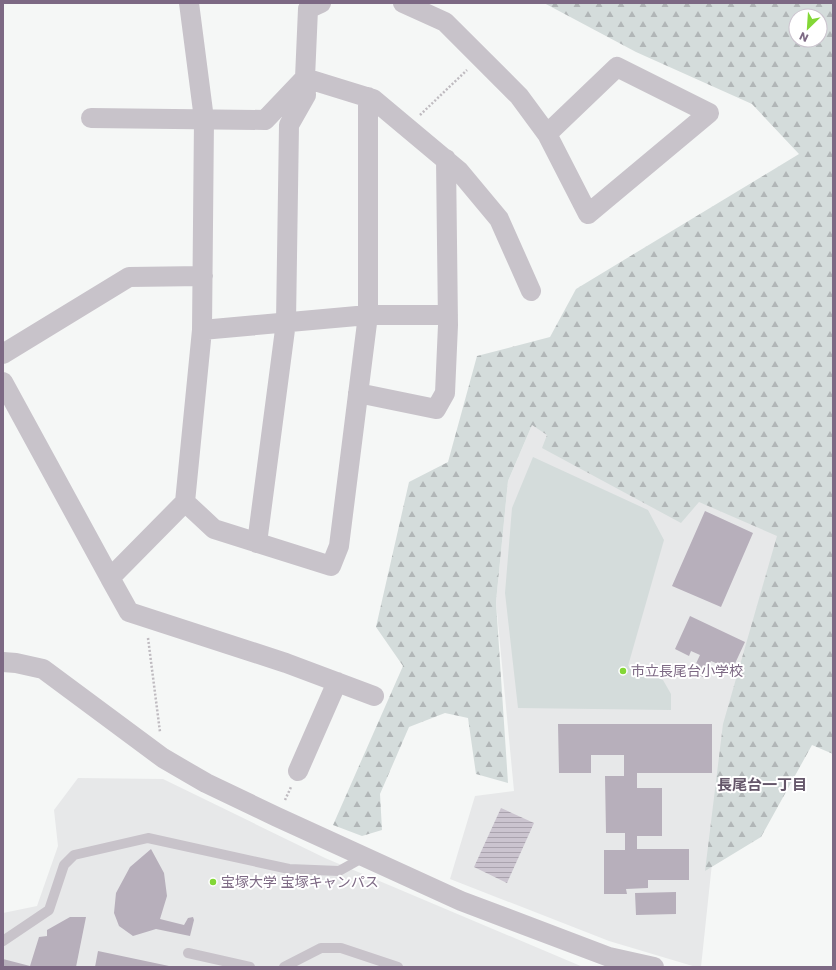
<svg xmlns="http://www.w3.org/2000/svg" width="836" height="970" viewBox="0 0 836 970" font-family="Poppins,'Noto Sans JP',sans-serif">
  <style>
    .built { fill: #e7e8e9 }
    .green { fill: #d4dcdb }
    .forest { fill: url(#forest-firs); fill-rule: evenodd }
    .water { fill: url(#water-rules) }
    .building { fill: #b7afbb }
    .lines { fill: none; stroke-linecap: round; stroke-linejoin: round }
    .path { stroke: #bfbbc0; stroke-width: 2.5; stroke-dasharray: 2 2; stroke-linecap: butt }
    .service { stroke: #c8c3ca; stroke-width: 10 }
    .minor { stroke: #c8c3ca; stroke-width: 20 }
    .poi-dot { fill: #83d736; stroke: #fff; stroke-width: 1.5 }
    .labels { text-anchor: middle; dominant-baseline: central; stroke-width: 4; stroke-linejoin: round; paint-order: stroke }
    .poi-label { font-size: 14px; fill: #7d6984; stroke: #fff; text-anchor: start }
    .neighbourhood-label { font-size: 15px; font-weight: bold; fill: #645669; stroke: #fff }
  </style>
  <defs>
    <pattern id="forest-firs" width="22" height="20" patternUnits="userSpaceOnUse"><rect width="22" height="20" fill="#d4dcdb"/><path d="M5 1l3.5 6h-7zM16 11l3.5 6h-7z" fill="#b1b6b7"/></pattern>
    <pattern id="water-rules" width="6" height="5" patternUnits="userSpaceOnUse"><rect width="6" height="5" fill="#cbc4cf"/><path d="M0 2.5h6" fill="none" stroke="#aaa3ae"/></pattern>
  </defs>
  <rect width="100%" height="100%" fill="#f5f7f6"/>
  <path class="built" d="M 532,425 L 786,520 L 725,741 L 701,967 L 696,967 L 609,941 L 450,879 L 475,796 L 514,791 L 496,602 L 508,481 Z
    M 78,778 L 163,779 L 325,858 L 583,967 L 3,967 L 3,913 L 37,906 L 58,846 L 54,810 Z"/>
  <path class="green" d="M 533,457 L 648,510 L 664,540 L 628,666 L 663,680 L 671,694 L 671,710 L 518,708 L 505,593 L 512,508 Z"/>
  <path class="forest" d="M 544,3 L 833,3 L 833,754 L 812,745 L 761,837 L 705,871 L 723,724 L 777,536 L 699,502 L 681,523 L 542,448 L 547,435 L 532,425 L 508,481 L 496,602 L 508,783 L 476,774 L 468,718 L 445,713 L 409,727 L 380,794 L 382,830 L 362,836 L 333,825 L 403,666 L 376,627 L 409,482 L 448,462 L 477,356 L 550,337 L 576,289 L 799,154 L 752,104 L 636,52 ZM 796,16 L 820,16 L 820,40 L 796,40 Z"/>
  <path class="water" d="M 501,808 L 534,823 L 507,883 L 474,867 Z"/>
  <path class="building" d="M 705,511 L 753,533 L 721,607 L 672,586 Z
    M 690,616 L 745,642 L 732,670 L 711,661 L 703,677 L 692,672 L 700,655 L 691,651 L 689,656 L 675,649 Z
    M 558,724 L 712,724 L 712,773 L 637,773 L 637,788 L 662,788 L 662,836 L 637,836 L 637,849 L 689,849 L 689,880 L 648,880 L 648,888 L 626,889 L 627,894 L 604,894 L 604,850 L 625,850 L 625,833 L 606,833 L 605,776 L 624,776 L 624,755 L 591,755 L 591,773 L 559,773 Z
    M 151,849 L 164,873 L 167,896 L 160,919 L 184,925 L 188,918 L 193,917 L 194,920 L 190,936 L 156,929 L 133,936 L 119,926 L 114,913 L 116,893 L 130,867 Z
    M 676,892 L 676,914 L 636,915 L 635,893 Z
    M 70,917 L 86,917 L 76,967 L 3,967 L 3,959 L 30,966 L 39,937 L 47,936 L 47,930 Z
    M 98,951 L 169,966 L 169,967 L 95,967 Z"/>
  <g class="lines">
    <path class="path" d="M 420,115 L 467,70
      M 148,638 L 160,732
      M 285,800 L 291,787"/>
    <path class="service" d="M 3,941 L 49,910 L 64,865 L 74,855 L 148,838 L 289,869 L 339,871 L 364,857
      M 188,953 L 250,967
      M 284,967 L 321,948 L 341,948 L 398,967"/>
    <path class="minor" d="M 189,3 L 204,119 L 202,330 L 185,502 L 214,529 L 331,566 L 339,546 L 368,315 L 368,97
      M 403,3 L 445,22 L 519,96 L 547,134 L 588,214 L 709,113 L 617,67 L 547,134
      M 91,118 L 265,120 L 305,78 L 308,9 L 321,3
      M 202,330 L 368,315 L 448,315
      M 3,354 L 129,277 L 203,276
      M 3,382 L 110,578 L 185,502
      M 358,393 L 436,409 L 445,393 L 448,325 L 446,159
      M 257,543 L 286,322 L 289,125 L 306,95 L 305,78 L 373,99 L 459,171 L 499,219 L 531,291
      M 110,578 L 129,612 L 286,663 L 374,696
      M 3,662 L 16,663 L 43,669 L 163,758 L 206,783 L 277,817 L 461,901 L 609,957 L 654,967
      M 298,771 L 337,682"/>
  </g>
  <g class="poi-dot">
    <circle cx="623" cy="671" r="4"/>
    <circle cx="213" cy="882" r="4"/>
  </g>
  <g class="labels">
    <g class="poi-label">
      <text x="631" y="671">市立長尾台小学校</text>
      <text x="221" y="882">宝塚大学 宝塚キャンパス</text>
    </g>
    <g class="neighbourhood-label">
      <text x="762" y="784">長尾台一丁目</text>
    </g>
  </g>
  <rect width="836" height="970" fill="none" stroke="#7d6984" stroke-width="8"/>
  <g transform="translate(808 28) rotate(205)"><circle r="19" fill="#ffffff" stroke="#cbc3ce"/>
  <path d="M0-3L7 15L0 10L-7 15Z" fill="#83d736"/>
  <text y="-6" font-size="11" font-weight="bold" text-anchor="middle" fill="#7d6984">N</text>
  </g>
</svg>
